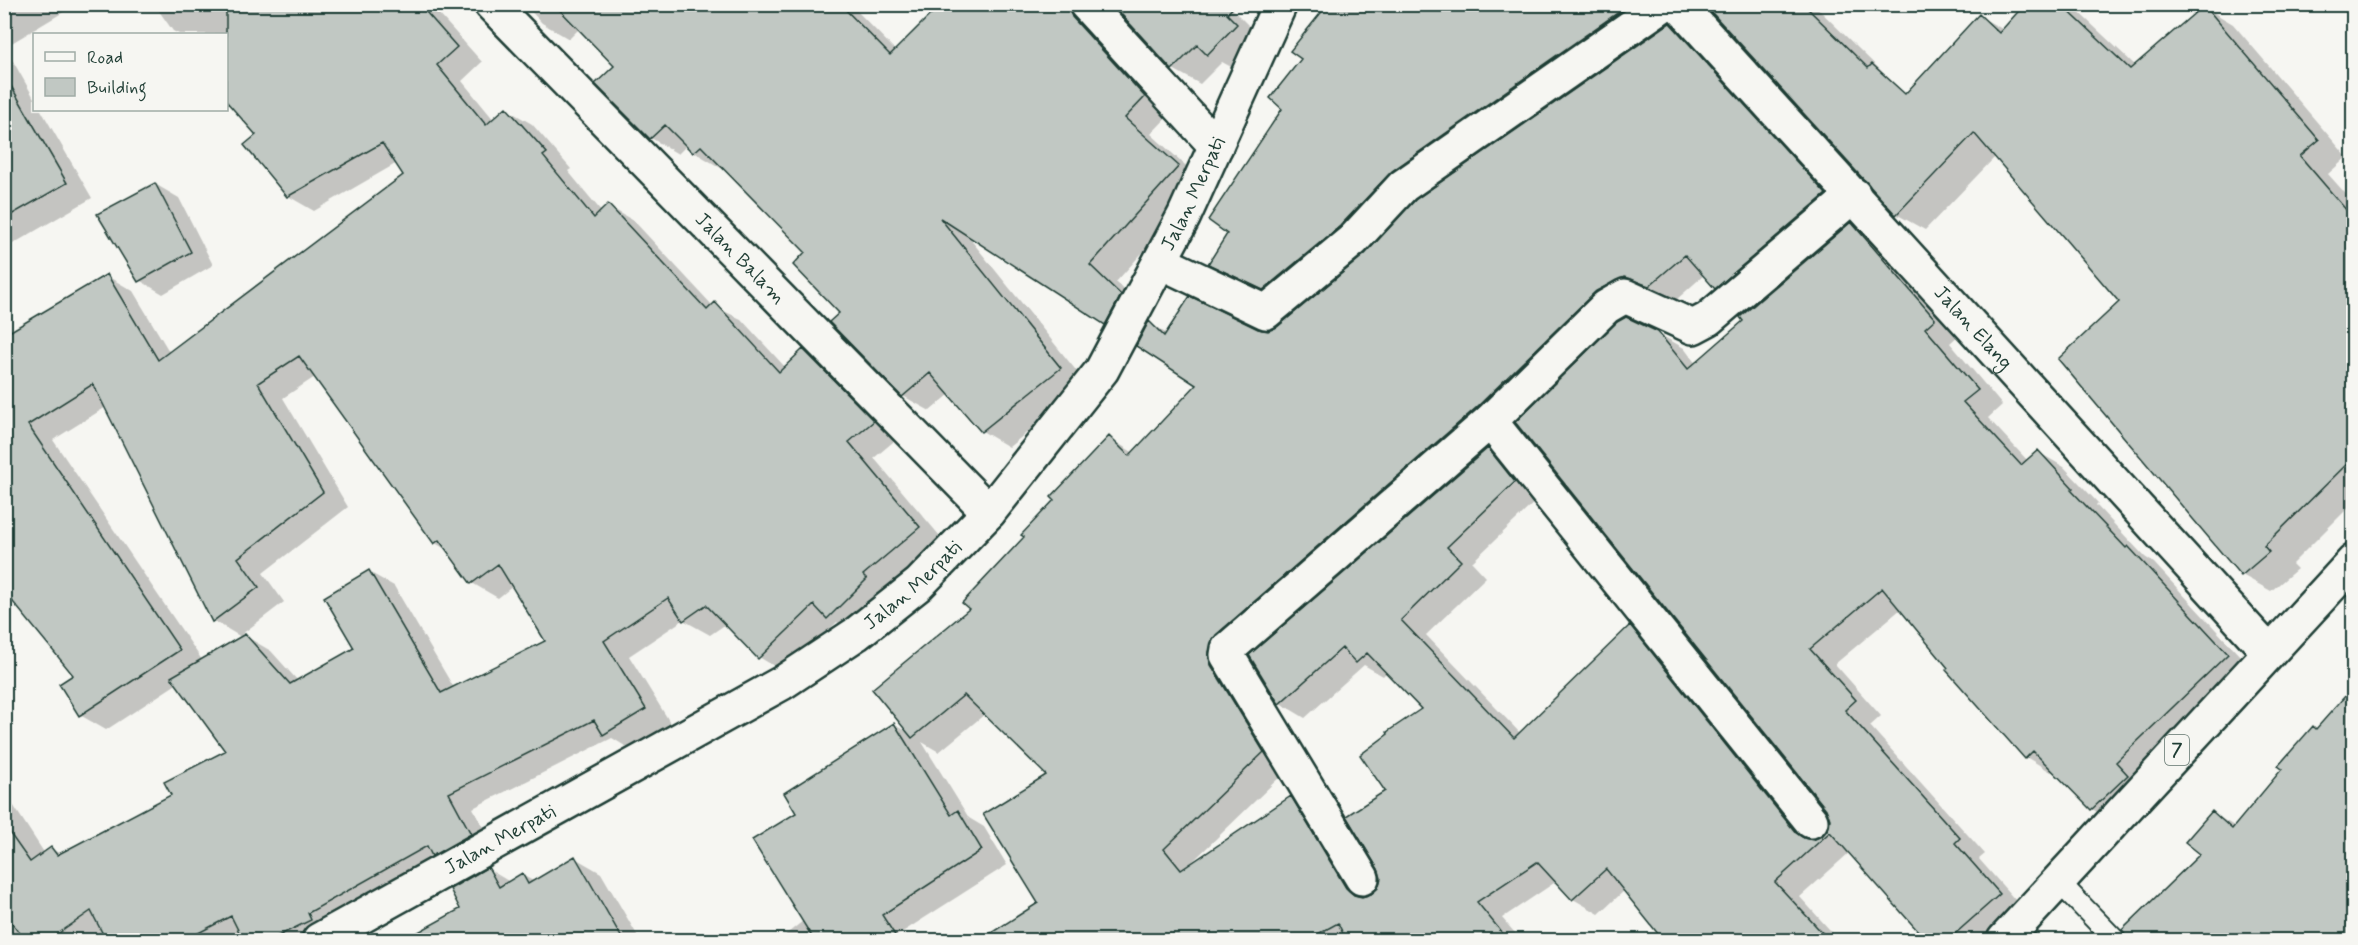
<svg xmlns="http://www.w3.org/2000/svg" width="2358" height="945" viewBox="0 0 2358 945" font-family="Mynerve,sans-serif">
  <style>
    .shadow { fill: #0003; fill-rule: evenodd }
    .building { fill: #c1c8c3; stroke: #1f3d34; stroke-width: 1.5 }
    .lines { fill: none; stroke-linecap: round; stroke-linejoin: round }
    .service-casing { stroke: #1f3d34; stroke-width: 24 }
    .minor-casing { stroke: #1f3d34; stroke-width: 38 }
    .tertiary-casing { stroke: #1f3d34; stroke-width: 38 }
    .trunk-casing { stroke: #1f3d34; stroke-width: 38 }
    .service { stroke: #f6f6f2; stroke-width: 20 }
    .minor { stroke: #f6f6f2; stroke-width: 33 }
    .tertiary { stroke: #f6f6f2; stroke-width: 33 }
    .trunk { stroke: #f6f6f2; stroke-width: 33 }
    .labels { text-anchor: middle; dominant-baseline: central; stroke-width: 5; stroke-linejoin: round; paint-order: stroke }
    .shield { fill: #f6f6f2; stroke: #60746d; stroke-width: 1.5 }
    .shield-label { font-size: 18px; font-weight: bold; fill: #1f3d34 }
    .street-label { font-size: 20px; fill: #1f3d34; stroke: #f6f6f2 }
  </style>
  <rect width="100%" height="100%" fill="#f6f6f2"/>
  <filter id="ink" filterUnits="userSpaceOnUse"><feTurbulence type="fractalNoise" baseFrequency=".0167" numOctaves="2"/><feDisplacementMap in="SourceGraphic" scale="12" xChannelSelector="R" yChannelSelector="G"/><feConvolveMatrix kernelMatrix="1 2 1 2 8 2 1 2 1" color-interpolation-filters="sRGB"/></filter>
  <g filter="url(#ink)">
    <path class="shadow" d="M 4,4 L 77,4 L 5,47 L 34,98 L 34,110 L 41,110 L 92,198 L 4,249 Z
      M 154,4 L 426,4 L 438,13 L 482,62 L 462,81 L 494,120 L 506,109 L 532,124 L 571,169 L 568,171 L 602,212 L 608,206 L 634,221 L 713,306 L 741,319 L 786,368 L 803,351 L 829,366 L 899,437 L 874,458 L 945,542 L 854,632 L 837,622 L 784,672 L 759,657 L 726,624 L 710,635 L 683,620 L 629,656 L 671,724 L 630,749 L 612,738 L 473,808 L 496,849 L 334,940 L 245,940 L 243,938 L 238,940 L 4,940 L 4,791 L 45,854 L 51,849 L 61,854 L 173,796 L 227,751 L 178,683 L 106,730 L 80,715 L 75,675 L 4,336 L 107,276 L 133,291 L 170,353 L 405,175 L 397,163 L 314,211 L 288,196 L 258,135 L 226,34 L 179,34 L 173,31 ZM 315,377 L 435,543 L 449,551 L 472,583 L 498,598 L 513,586 L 547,642 L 454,688 L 394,586 L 369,572 L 356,649 L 298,681 L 271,651 L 242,634 L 284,602 L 263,573 L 348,507 L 283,398 ZM 106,407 L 214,621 L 241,637 L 202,660 L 53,440 Z
      M 524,4 L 863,4 L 857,11 L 896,51 L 943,4 L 1102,4 L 1171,113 L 1151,134 L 1205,183 L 1116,282 L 1147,311 L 1132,339 L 966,234 L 1087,384 L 1009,447 L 982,431 L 950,394 L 930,411 L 903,396 L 841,313 L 807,252 L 723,166 L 721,168 L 694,152 L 687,145 L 678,154 L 651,138 L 616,66 L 580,28 L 569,39 L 542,23 Z
      M 1227,4 L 1263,40 L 1235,69 L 1222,62 L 1200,84 L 1173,69 Z
      M 1330,4 L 1683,4 L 1421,187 L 1293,306 L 1210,263 L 1229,234 L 1303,59 Z
      M 1706,4 L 1813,4 L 1906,95 L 1979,16 L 2004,30 L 2027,4 L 2070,4 L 2136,66 L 2204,7 L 2233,24 L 2347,157 L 2328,174 L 2354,203 L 2354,502 L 2292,564 L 2297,569 L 2271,591 L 2242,575 L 2121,302 L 1996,156 L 1925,230 L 1896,214 Z
      M 1670,25 L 1696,40 L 1851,210 L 1742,302 L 1716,287 L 1704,275 L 1676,300 L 1650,291 L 1622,305 L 1241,650 L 1289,768 L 1190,864 L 1291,798 L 1317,813 L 1367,897 L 1379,888 L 1387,791 L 1423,709 L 1387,672 L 1383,676 L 1364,665 L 1305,718 L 1280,703 L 1488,450 L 1514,465 L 1540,497 L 1472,562 L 1486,577 L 1426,635 L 1521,734 L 1630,627 L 1656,642 L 1815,840 L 1824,836 L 1830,828 L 1831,819 L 1657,333 L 1684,348 L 1696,364 L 1851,224 L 1877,239 L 1960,334 L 1950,343 L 2002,405 L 1988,418 L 2028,461 L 2038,452 L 2064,467 L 2098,503 L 2096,505 L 2145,557 L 2154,563 L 2253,670 L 2118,824 L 2092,809 L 2054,770 L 2051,772 L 2026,757 L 1901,609 L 1835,664 L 1881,716 L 1870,726 L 1985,854 L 1979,859 L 2024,910 L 1990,940 L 1928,940 L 1850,852 L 1800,897 L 1839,940 L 1665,940 L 1625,890 L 1599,914 L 1573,899 L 1557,881 L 1502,918 L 1521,940 L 982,940 L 1040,904 L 1049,775 L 985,714 L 939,752 L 922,742 L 969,818 L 984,827 L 1007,865 L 890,940 L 779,940 L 803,921 L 798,813 L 894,725 L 910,733 L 971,609 L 1026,537 L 1109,438 L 1134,453 L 1198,385 L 1150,323 L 1167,334 L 1268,332 L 1278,328 Z
      M 155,184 L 179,198 L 213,265 L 163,294 L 139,280 Z
      M 2354,721 L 2354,940 L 2143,940 L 2129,925 L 2202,854 L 2212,813 L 2236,827 L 2317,730 Z
      M 575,858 L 601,873 L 640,940 L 409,939 L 462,909 L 488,869 L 510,882 L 522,875 L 535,882 Z"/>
    <path class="building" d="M 226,4 L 419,4 L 457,47 L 437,65 L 486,125 L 506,107 L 547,153 L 543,156 L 594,218 L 608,204 L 707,310 L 715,302 L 779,372 L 803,349 L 874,421 L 849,442 L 920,527 L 863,575 L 867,579 L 827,619 L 814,605 L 758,659 L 706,605 L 683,621 L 668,598 L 604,641 L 646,709 L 603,735 L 594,720 L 449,793 L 471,834 L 432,856 L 427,846 L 308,913 L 311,920 L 270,940 L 243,940 L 231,916 L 185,940 L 106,940 L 91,911 L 49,940 L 25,940 L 4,912 L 4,825 L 30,862 L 51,847 L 57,855 L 171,795 L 164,782 L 225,751 L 171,677 L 245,634 L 290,684 L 354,648 L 324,597 L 369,570 L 441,693 L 545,641 L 498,564 L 471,584 L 439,540 L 434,544 L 299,356 L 258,383 L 323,492 L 238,558 L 259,587 L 212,622 L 93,384 L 28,425 L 180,650 L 79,716 L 59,684 L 73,675 L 4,591 L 4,335 L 107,274 L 158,360 L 403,175 L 382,143 L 287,197 L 244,145 L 256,135 L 226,101 Z
      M 554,4 L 840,4 L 890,55 L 941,4 L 1068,4 L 1072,17 L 1145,97 L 1125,118 L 1179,166 L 1090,265 L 1121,295 L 1105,325 L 940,218 L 1061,368 L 981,432 L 930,373 L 902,397 L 829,322 L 839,313 L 793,265 L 805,252 L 701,146 L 693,153 L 665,125 L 650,139 L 595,84 L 614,66 Z
      M 1112,4 L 1236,4 L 1227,14 L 1237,24 L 1207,55 L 1197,45 L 1172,70 Z
      M 1328,4 L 1630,4 L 1392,171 L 1340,226 L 1263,290 L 1208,264 L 1227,234 L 1208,220 L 1282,109 L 1270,98 L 1301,59 L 1290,51 Z
      M 1704,4 L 1803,4 L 1868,68 L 1872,64 L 1905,94 L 1979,14 L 1999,33 L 2025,4 L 2061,4 L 2130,69 L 2204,5 L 2319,140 L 2300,156 L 2354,219 L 2354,457 L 2264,546 L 2269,552 L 2241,576 L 2058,359 L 2119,302 L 1974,133 L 1896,215 Z
      M 1670,23 L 1826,194 L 1715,289 L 1685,255 L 1649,286 L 1624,277 L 1596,291 L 1477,407 L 1216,635 L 1209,652 L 1211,665 L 1264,752 L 1164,849 L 1181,870 L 1291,796 L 1346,888 L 1354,895 L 1362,897 L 1371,894 L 1378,888 L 1381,878 L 1378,869 L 1346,816 L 1385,791 L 1360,755 L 1388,734 L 1387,732 L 1421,709 L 1367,653 L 1356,663 L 1342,648 L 1279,704 L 1249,655 L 1488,448 L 1515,482 L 1447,547 L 1461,561 L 1401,620 L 1514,738 L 1630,625 L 1796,833 L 1804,838 L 1813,840 L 1823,835 L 1829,827 L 1830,819 L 1826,809 L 1515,422 L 1617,322 L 1626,317 L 1658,332 L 1688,369 L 1743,321 L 1740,317 L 1851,222 L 1935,319 L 1925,328 L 1978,390 L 1963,402 L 2021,465 L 2038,450 L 2073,488 L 2071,490 L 2126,548 L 2128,546 L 2228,654 L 2116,762 L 2128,775 L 2091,810 L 2033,751 L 2025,759 L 1946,670 L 1948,668 L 1882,588 L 1810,649 L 1856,700 L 1845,710 L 1960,838 L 1955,843 L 2000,894 L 1948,940 L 1926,940 L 1830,832 L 1775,882 L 1829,940 L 1663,940 L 1606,869 L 1572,900 L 1537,862 L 1477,902 L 1508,940 L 1346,940 L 1338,923 L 1307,940 L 980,940 L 1038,903 L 983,814 L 1046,775 L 964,695 L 912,738 L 872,689 L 969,609 L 962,603 L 1024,537 L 1021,535 L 1054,500 L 1051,497 L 1109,436 L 1129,456 L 1196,385 L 1136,346 L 1149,321 L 1164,336 L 1190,296 L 1258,329 L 1268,331 L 1277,327 L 1365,254 L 1415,200 Z
      M 4,74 L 67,183 L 4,219 Z
      M 155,183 L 191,252 L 138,282 L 97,214 Z
      M 2354,686 L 2354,940 L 2127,940 L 2122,930 L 2200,854 L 2185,842 L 2212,811 L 2232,829 L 2282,769 L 2278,766 L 2313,726 L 2316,729 Z
      M 894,723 L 951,815 L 958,810 L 982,850 L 882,915 L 898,940 L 814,940 L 752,840 L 796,813 L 784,793 Z
      M 575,856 L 623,940 L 404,940 L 460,909 L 450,889 L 488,867 L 499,887 L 522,873 L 528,884 Z"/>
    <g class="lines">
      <g class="service-casing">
        <path id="service" d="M 2058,881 L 2115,940"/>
      </g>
      <g class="minor-casing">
        <g id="minor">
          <path id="s1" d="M 491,4 L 989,512"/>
          <path d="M 1086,4 L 1216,146"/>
          <path id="s2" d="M 1678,4 L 2268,651"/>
          <path d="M 1161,262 L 1266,312 L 1353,240 L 1403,186 L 1664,4"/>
          <path d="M 1490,421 L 1811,821"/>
          <path d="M 1362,878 L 1227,655 L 1228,649 L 1490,421 L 1606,307 L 1625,296 L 1693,327 L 1708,319 L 1854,195"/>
        </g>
      </g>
      <g class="tertiary-casing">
        <g id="tertiary">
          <path id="s3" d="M 319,940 L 782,683 L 856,634 L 919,584 L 989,512 L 1102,370 L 1184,216 L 1280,4"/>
        </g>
      </g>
      <g class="trunk-casing">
        <path id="trunk" d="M 2004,940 L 2354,561"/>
      </g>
      <use href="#service" class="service"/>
      <use href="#minor" class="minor"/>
      <use href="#tertiary" class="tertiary"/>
      <use href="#trunk" class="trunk"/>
    </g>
  </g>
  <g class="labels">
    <rect class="shield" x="2165" y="735" width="24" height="30" rx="4.5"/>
    <g class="shield-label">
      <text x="2177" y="750">7</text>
    </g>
    <g class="street-label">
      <text stroke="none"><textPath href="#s3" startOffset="1179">Jalan Merpati</textPath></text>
      <text stroke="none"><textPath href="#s1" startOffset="356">Jalan Balam</textPath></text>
      <text stroke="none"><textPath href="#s2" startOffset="438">Jalan Elang</textPath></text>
      <text stroke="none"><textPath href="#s3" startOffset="693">Jalan Merpati</textPath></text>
      <text stroke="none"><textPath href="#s3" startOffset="207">Jalan Merpati</textPath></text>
    </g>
  </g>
  <rect width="2358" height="945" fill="none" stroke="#f6f6f2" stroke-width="24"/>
  <rect x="12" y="12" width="2334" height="921" fill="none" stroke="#1f3d34" stroke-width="2" filter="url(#ink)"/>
  <rect x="33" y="33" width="195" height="78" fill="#f6f6f2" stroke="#a0aca6" stroke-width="1.5"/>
  <rect x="45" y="52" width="30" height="9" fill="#f6f6f2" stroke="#a0aca6" stroke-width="1.5"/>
  <text x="87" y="63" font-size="18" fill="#1f3d34">Road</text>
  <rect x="45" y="78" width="30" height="18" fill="#c1c8c3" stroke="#a0aca6" stroke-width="1.5"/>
  <text x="87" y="93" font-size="18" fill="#1f3d34">Building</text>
</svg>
